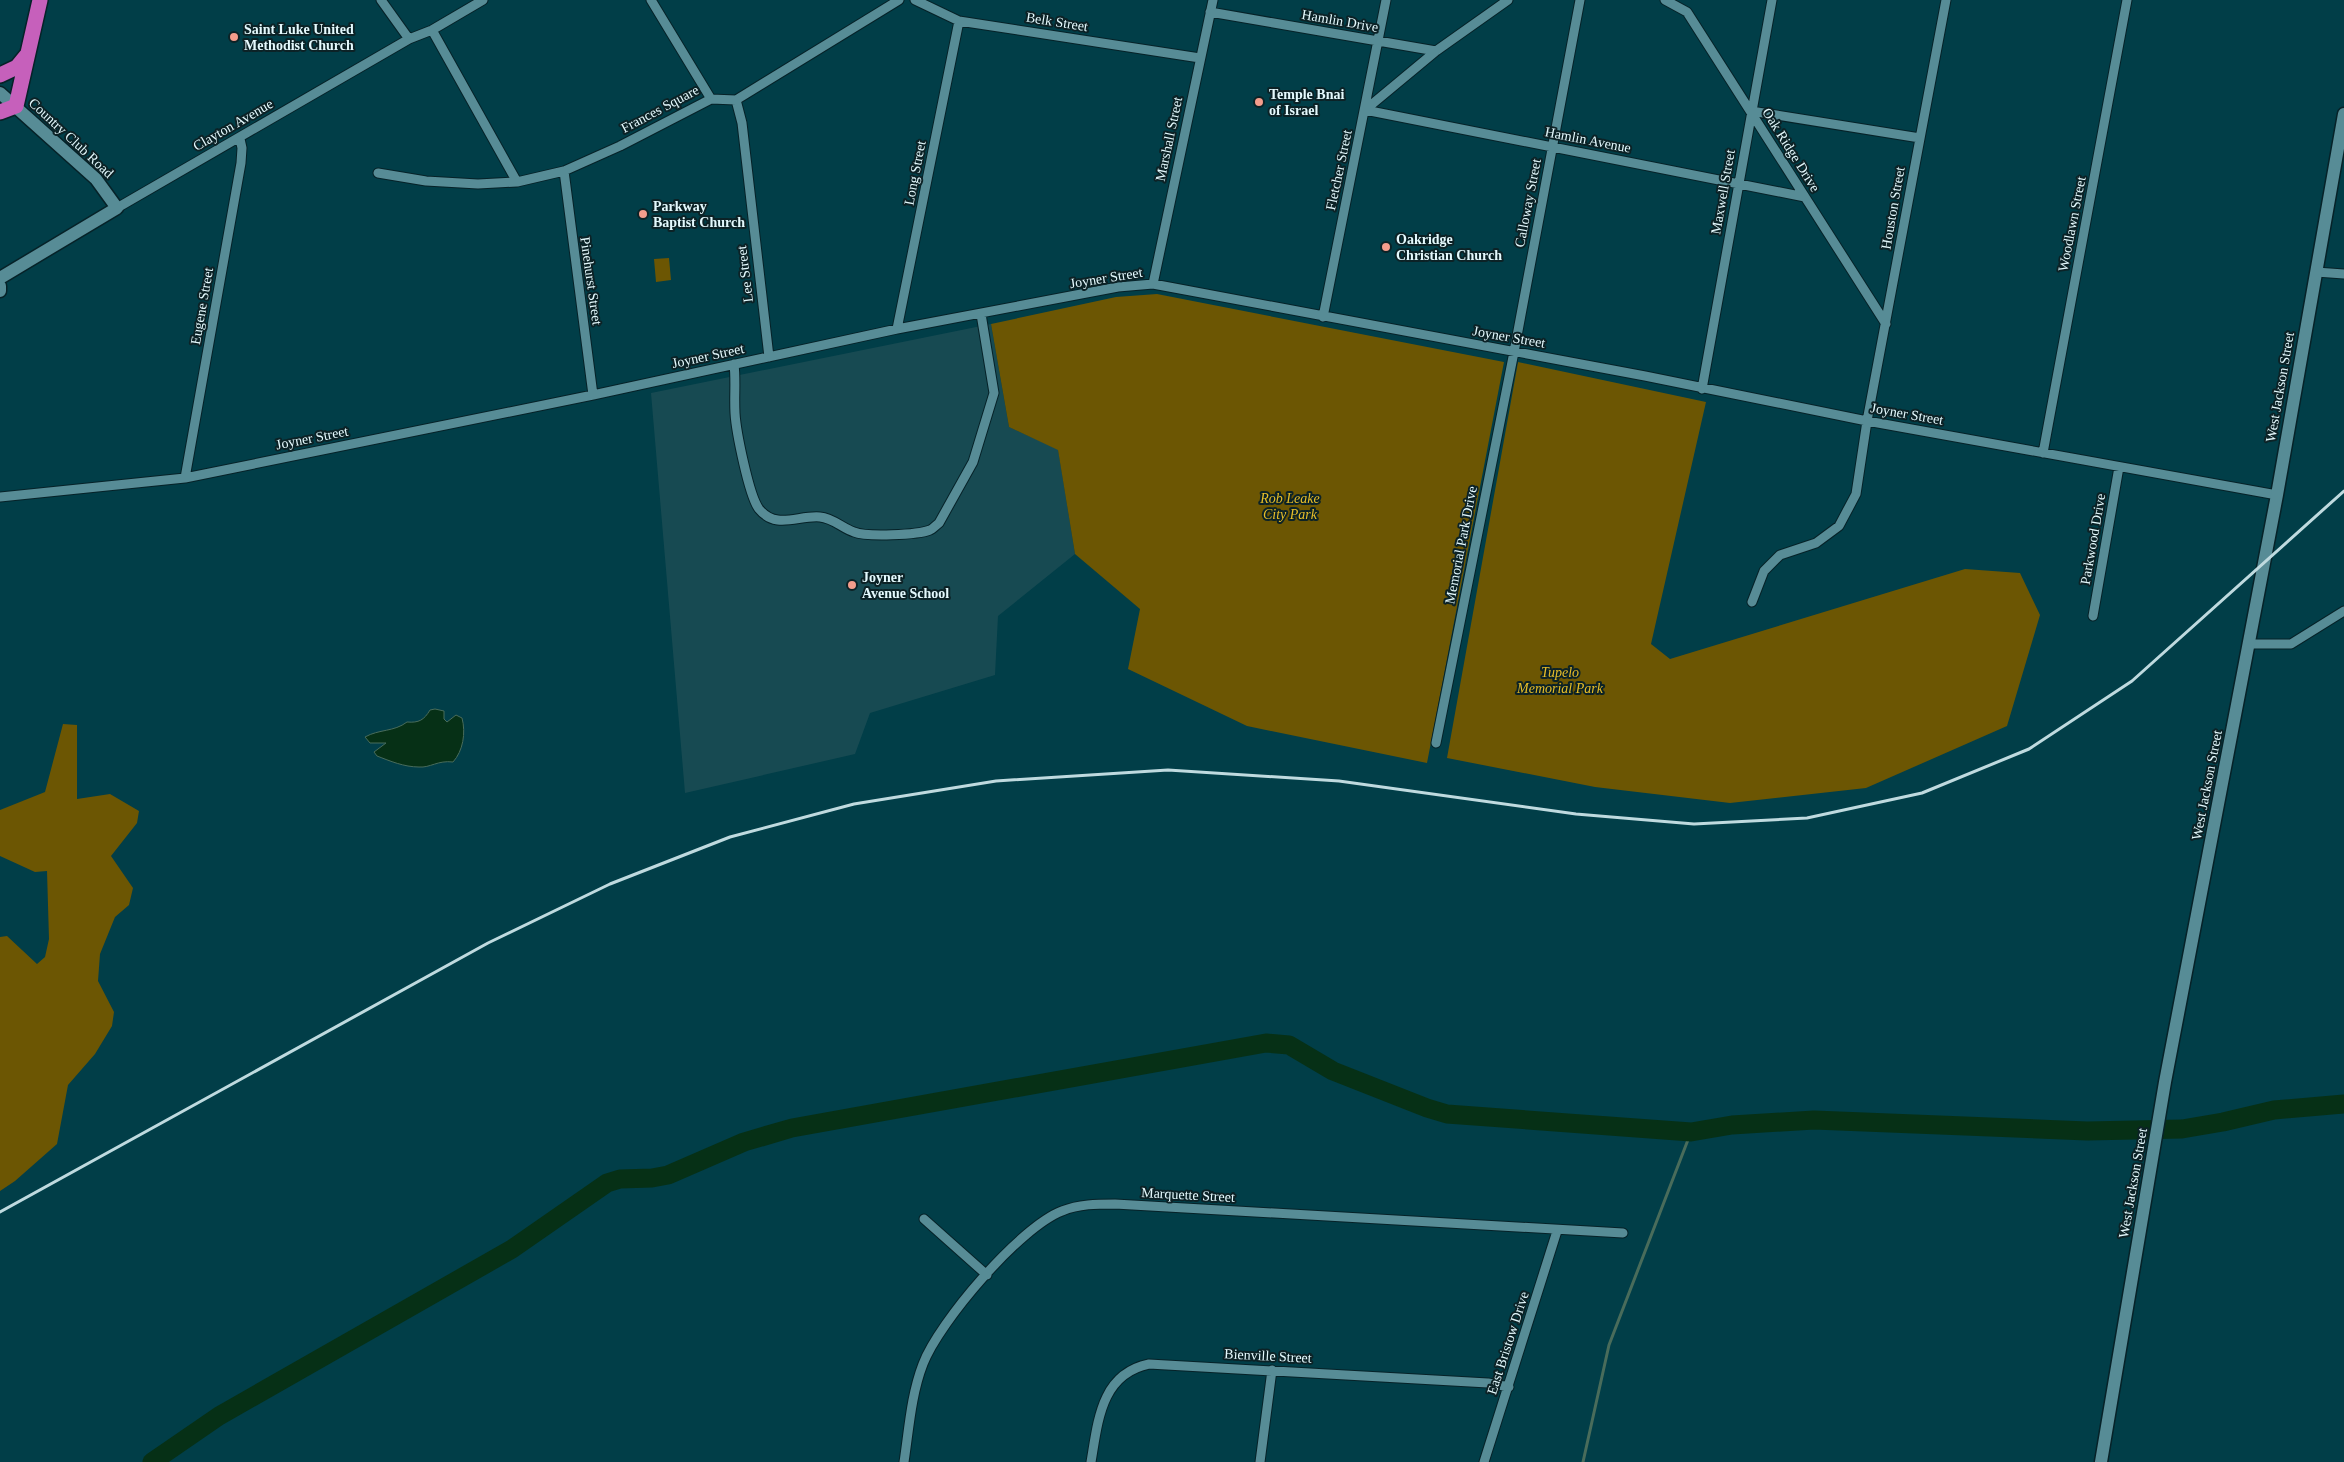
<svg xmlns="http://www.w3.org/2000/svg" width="2344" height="1462" viewBox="0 0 2344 1462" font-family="Georgia,serif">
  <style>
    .built { fill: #174a52 }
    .green { fill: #6c5603 }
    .water { fill: #063016; stroke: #496c5b }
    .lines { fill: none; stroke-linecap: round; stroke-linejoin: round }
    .stream { stroke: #496c5b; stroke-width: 3 }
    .river { stroke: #063016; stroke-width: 19 }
    .street-casing { stroke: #062228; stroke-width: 11 }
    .secondary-casing { stroke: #062228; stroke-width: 15 }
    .highway-casing { stroke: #062228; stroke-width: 18 }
    .street { stroke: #578c96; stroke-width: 9 }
    .secondary { stroke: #578c96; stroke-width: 12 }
    .highway { stroke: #c660bb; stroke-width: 15 }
    .rail { stroke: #bfdadf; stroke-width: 3 }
    .poi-dot { fill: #f49d8c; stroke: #0c2226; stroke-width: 2 }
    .labels { text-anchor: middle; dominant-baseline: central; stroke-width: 4; stroke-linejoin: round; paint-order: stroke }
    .street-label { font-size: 14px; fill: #e4f9fd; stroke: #0c2226 }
    .poi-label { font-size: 14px; font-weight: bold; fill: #e4f9fd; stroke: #0c2226; text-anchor: start }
    .park-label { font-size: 14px; font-style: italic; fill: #e7be29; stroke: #0c2226 }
  </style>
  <rect width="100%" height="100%" fill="#013e48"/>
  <path class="built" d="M 991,324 L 1009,427 L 1058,449 L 1075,554 L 998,616 L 995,675 L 870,713 L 855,754 L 685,793 L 651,393 Z"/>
  <path class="green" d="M 669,258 L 671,280 L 656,282 L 654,259 Z
    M 1157,294 L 1504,362 L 1427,763 L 1247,726 L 1128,669 L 1140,609 L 1075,554 L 1058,450 L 1009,427 L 991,324 L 1116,297 Z
    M 1518,362 L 1706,402 L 1651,644 L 1670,659 L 1965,569 L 2020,573 L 2040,615 L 2007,726 L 1866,788 L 1730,803 L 1595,787 L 1447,758 Z
    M 63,724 L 77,725 L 77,799 L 110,794 L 139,811 L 137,823 L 111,856 L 133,888 L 129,905 L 115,917 L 100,954 L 98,981 L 114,1012 L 112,1026 L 95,1054 L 68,1085 L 57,1144 L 15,1181 L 0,1191 L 0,937 L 7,936 L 37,964 L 45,957 L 49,939 L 47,871 L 35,872 L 0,856 L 0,810 L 45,792 Z"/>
  <path class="water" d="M 435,709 L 444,711 L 444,719 L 447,722 L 456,715 L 462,718 C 466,733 463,751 453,762 C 438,760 430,768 419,767 C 404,767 390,761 377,756 L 374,752 L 386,743 L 370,743 L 365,737 C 379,729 394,732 407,722 C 419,723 424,720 430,710 Z"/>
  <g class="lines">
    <path class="stream" d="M 1583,1462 L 1609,1345 L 1691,1132"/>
    <path class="river" d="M 152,1462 L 219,1416 L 512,1249 L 607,1183 L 620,1179 L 652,1178 L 668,1175 L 744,1142 L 792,1128 L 1266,1043 L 1289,1045 L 1333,1071 L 1427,1108 L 1447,1114 L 1691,1132 L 1732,1125 L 1814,1120 L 2087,1131 L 2182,1129 L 2223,1122 L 2274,1110 L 2344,1104"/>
    <g class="street-casing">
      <path id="street" d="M 381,0 L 409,39
        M 651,0 L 711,99
        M 915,0 L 959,21 L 1200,58
        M 1665,0 L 1687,12 L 1886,324
        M 1210,12 L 1436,51
        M 432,30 L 517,182
        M 736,100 L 742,123 L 769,357
        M 1365,110 L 1805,197
        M 1365,110 L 1436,51 L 1508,0
        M 1751,111 L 1920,138
        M 564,171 L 593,395
        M 378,173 L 426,181 L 478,184 L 517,182 L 564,171 L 620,146 L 711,99 L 736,100 L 899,0
        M 117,208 L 409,39 L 432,30 L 483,0
        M 2316,272 L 2344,274
        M 1153,284 L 1213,0
        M 1323,317 L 1386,0
        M 897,329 L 959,21
        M 734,364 C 736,381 734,396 735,413 C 736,431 749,496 759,509 C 776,530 798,515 820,517 C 833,518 842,528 854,532 C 866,537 918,535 930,530 C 933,529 936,525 939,523 L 973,462 L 994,393 L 981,314
        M 1702,389 L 1772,0
        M 2043,453 L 2127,0
        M 185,478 L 241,163 L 242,148 L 240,139
        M 0,497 L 185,478 L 593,395 L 897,329 L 1118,287 L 1153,284 L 1645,376 L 1867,421 L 2277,495
        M 1752,602 L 1764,571 L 1780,555 L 1816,543 L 1839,526 L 1856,494 L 1867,421 L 1946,0
        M 2093,616 L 2119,467
        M 2249,644 L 2291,644 L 2344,611
        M 1436,743 L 1514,352 L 1580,0
        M 924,1219 L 987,1275
        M 904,1462 C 909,1429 911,1395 923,1364 C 939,1322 1020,1227 1062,1211 C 1079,1204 1097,1204 1115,1204 L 1623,1233
        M 1091,1462 C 1098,1421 1101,1374 1149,1364 L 1488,1383 L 1509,1387
        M 1260,1462 L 1272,1370
        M 1484,1462 L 1557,1231"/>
    </g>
    <g class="secondary-casing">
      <path id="secondary" d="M 0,93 L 96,179 L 117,208 L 0,278
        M 0,286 L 0,291
        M 2101,1462 L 2165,1082 L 2277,495 L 2344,114"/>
    </g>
    <g class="highway-casing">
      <path id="highway" d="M 0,75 L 17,67 L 26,56
        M 0,112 L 16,106 L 40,0"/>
    </g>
    <use href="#street" class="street"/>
    <use href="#secondary" class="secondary"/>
    <use href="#highway" class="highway"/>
    <path class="rail" d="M 0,1212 L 488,943 L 610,884 L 730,837 L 854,804 L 996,781 L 1168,770 L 1339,781 L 1576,814 L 1694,824 L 1807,818 L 1922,793 L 2029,749 L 2132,681 L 2344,491"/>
  </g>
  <g class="poi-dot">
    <circle cx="234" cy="37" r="5"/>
    <circle cx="1259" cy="102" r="5"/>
    <circle cx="643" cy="214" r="5"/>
    <circle cx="1386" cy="247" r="5"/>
    <circle cx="852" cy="585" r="5"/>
  </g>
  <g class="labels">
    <g class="street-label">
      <text transform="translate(1340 21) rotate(10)">Hamlin Drive</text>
      <text transform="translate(1057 22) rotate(9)">Belk Street</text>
      <text transform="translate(660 109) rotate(-28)">Frances Square</text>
      <text transform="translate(233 125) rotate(-30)">Clayton Avenue</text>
      <text transform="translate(71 138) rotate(43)">Country Club Road</text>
      <text transform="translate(1169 139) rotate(-78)">Marshall Street</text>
      <text transform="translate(1588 140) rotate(11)">Hamlin Avenue</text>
      <text transform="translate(1791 150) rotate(58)">Oak Ridge Drive</text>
      <text transform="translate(1339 170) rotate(-78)">Fletcher Street</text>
      <text transform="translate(915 173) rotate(-79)">Long Street</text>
      <text transform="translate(1723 192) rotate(-80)">Maxwell Street</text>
      <text transform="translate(1528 203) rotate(-79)">Calloway Street</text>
      <text transform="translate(1893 208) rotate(-80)">Houston Street</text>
      <text transform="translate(2072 224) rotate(-79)">Woodlawn Street</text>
      <text transform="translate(745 274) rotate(-97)">Lee Street</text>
      <text transform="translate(1106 278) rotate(-9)">Joyner Street</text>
      <text transform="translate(591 281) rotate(82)">Pinehurst Street</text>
      <text transform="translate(202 306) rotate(-80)">Eugene Street</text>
      <text transform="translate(1509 337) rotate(10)">Joyner Street</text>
      <text transform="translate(708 356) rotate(-12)">Joyner Street</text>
      <text transform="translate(2280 387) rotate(-80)">West Jackson Street</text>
      <text transform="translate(1907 414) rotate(10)">Joyner Street</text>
      <text transform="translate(312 438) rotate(-11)">Joyner Street</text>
      <text transform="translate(2093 539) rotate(-80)">Parkwood Drive</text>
      <text transform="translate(1461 545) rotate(-79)">Memorial Park Drive</text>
      <text transform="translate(2207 785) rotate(-79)">West Jackson Street</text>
      <text transform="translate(2133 1183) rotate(-80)">West Jackson Street</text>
      <text transform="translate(1188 1195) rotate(3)">Marquette Street</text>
      <text transform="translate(1508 1343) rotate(-72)">East Bristow Drive</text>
      <text transform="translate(1268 1356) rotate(3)">Bienville Street</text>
    </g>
    <g class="poi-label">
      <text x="244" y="29">Saint Luke United<tspan x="244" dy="16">Methodist Church</tspan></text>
      <text x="1269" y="94">Temple Bnai<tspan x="1269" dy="16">of Israel</tspan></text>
      <text x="653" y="206">Parkway<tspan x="653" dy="16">Baptist Church</tspan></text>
      <text x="1396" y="239">Oakridge<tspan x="1396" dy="16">Christian Church</tspan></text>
      <text x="862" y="577">Joyner<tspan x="862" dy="16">Avenue School</tspan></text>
    </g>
    <g class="park-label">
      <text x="1290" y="498">Rob Leake<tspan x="1290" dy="16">City Park</tspan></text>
      <text x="1560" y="672">Tupelo<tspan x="1560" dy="16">Memorial Park</tspan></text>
    </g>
  </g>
</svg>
